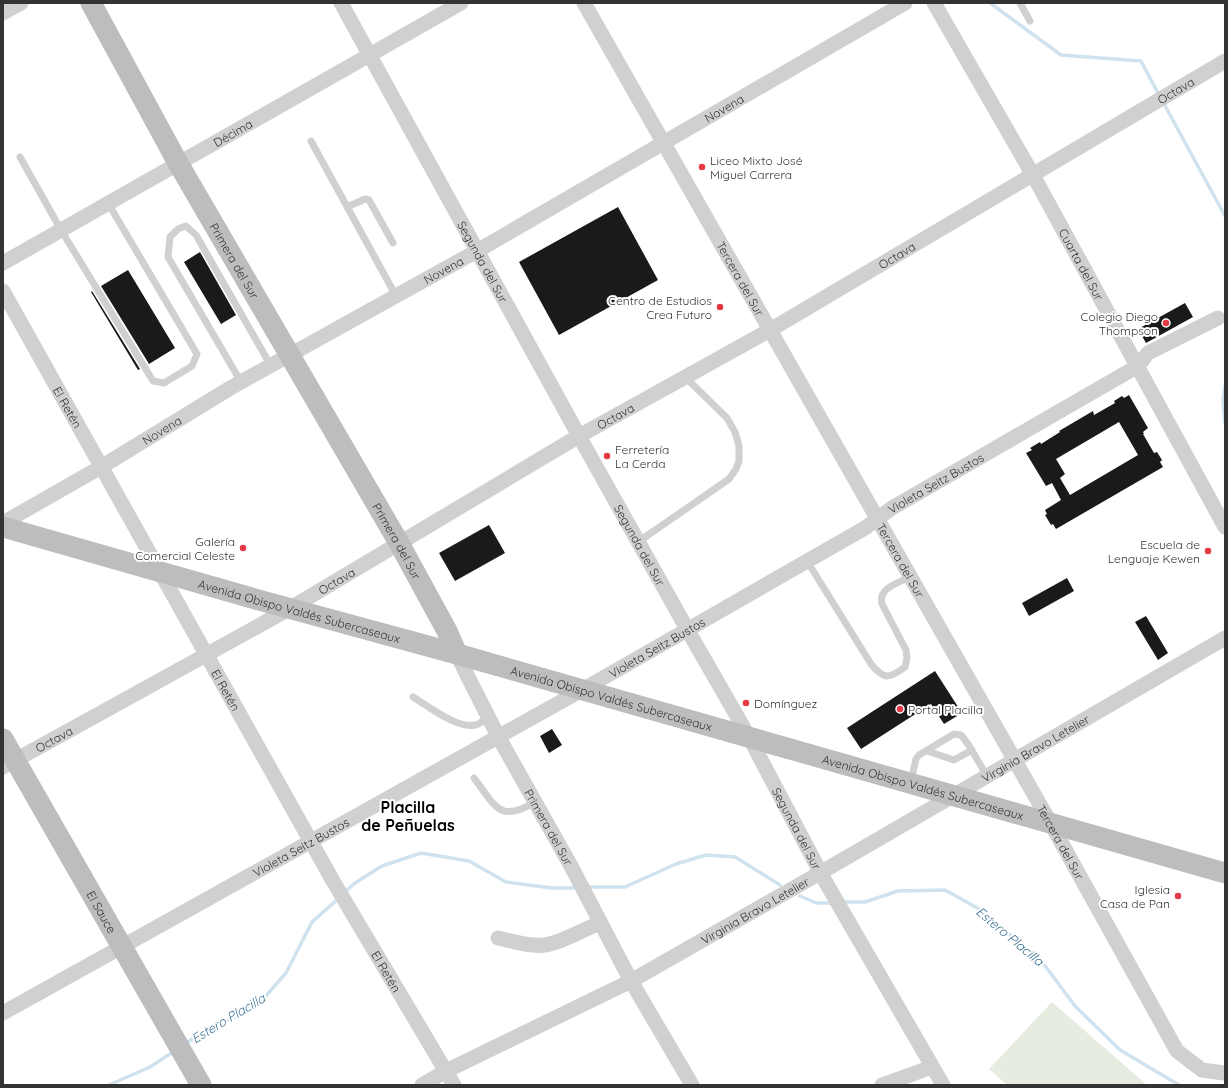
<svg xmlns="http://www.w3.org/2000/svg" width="1228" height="1088" viewBox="0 0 1228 1088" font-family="Quicksand,sans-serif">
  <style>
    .green { fill: #e6ecdf }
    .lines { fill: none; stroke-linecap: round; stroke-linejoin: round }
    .stream { stroke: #cfe2ee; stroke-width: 3.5 }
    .building { fill: #1a1a1a; fill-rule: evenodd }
    .lane { stroke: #d0d0d0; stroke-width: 7 }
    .street { stroke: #d0d0d0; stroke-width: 15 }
    .secondary { stroke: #bdbdbd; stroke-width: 21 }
    .poi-dot { fill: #e63946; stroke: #fff; stroke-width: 1.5 }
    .labels { text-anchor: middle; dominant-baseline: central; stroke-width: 4; stroke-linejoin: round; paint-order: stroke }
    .street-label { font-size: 12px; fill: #333; stroke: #fff }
    .poi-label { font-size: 12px; fill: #333; stroke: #fff; text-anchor: end }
    .water-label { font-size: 13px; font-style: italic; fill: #3f7597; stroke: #fff }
    .district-label { font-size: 16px; font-weight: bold; fill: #000; stroke: #fff }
  </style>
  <rect width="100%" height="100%" fill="#fff"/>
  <path class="green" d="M 1052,1002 L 1147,1085 L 1007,1085 L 989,1069 Z"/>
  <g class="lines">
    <path class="stream" d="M 990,3 L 1061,55 L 1141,61 L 1159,95
      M 1163,102 L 1225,216
      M 1225,386 L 1223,400 L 1225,423
      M 587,887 L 625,887 L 676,864 L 706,855 L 735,857 L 780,885
      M 345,892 L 355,883 L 382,866 L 421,853 L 469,861 L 506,882 L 552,888 L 577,888
      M 800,896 L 816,903 L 833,903
      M 842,902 L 865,902 L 898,891 L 945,890 L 981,910 L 1043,963 L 1075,1006 L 1120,1050 L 1179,1085
      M 185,1044 L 198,1035 L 231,1019 L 264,998 L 286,973 L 312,922 L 339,898
      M 109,1085 L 150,1067 L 173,1052"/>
  </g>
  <path class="building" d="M 618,207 L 658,280 L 559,335 L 519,262 Z
    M 200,252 L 236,315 L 221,324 L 184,262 Z
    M 128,270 L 175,348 L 149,364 L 101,286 Z
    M 92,291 L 140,369 L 138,370 L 91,292 Z
    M 1185,303 L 1193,317 L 1146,343 L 1138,329 Z
    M 1129,395 L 1148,428 L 1143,432 L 1144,434 L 1143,434 L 1154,453 L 1157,452 L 1162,460 L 1160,462 L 1163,467 L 1056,529 L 1053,524 L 1051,525 L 1045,515 L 1047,514 L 1045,510 L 1061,500 L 1052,483 L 1046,486 L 1026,453 L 1032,450 L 1030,448 L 1040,442 L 1041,444 L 1060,432 L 1059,431 L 1093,411 L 1094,415 L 1115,403 L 1114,401 L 1122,396 L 1124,398 ZM 1119,422 L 1138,455 L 1070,495 L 1060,478 L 1065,474 L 1056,459 Z
    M 489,525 L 505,553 L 455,581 L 439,553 Z
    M 1067,578 L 1074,591 L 1029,616 L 1022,603 Z
    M 1146,616 L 1168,653 L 1158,660 L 1135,622 Z
    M 935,671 L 962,713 L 944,724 L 931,704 L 861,749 L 847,728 Z
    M 552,729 L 562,745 L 549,753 L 540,736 Z"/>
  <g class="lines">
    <path class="lane" d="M 1020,3 L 1030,21
      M 311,141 L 396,296
      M 20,157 L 61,230 L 153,381 L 164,383 L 192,366 L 197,354 L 108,203
      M 347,207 L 365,199 L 369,200 L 393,243
      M 241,382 L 168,257 L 170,237 L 178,229 L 186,226 L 196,235 L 271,366
      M 638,542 L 729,479 L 736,469 L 739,461 L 739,446 L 735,432 L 727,418 L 685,377
      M 807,561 L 871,664 C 884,680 889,679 905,667 L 907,658 L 906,650 L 882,604 C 878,588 898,583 910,577
      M 413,697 C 428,706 457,729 475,725 C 480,724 485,719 489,717
      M 927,751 L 954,760 L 972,750
      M 474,778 C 495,805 499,824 535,802
      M 911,781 L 916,759 L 919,755 L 954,734 L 961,735 L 968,744 L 987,776"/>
    <g class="street">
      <path id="s1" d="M 341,3 L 579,436 L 687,629 L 749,737 L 825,881 L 943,1085"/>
      <path id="s2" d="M 584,3 L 1051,824 L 1177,1051 L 1202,1070 L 1224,1073"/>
      <path id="s3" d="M 934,3 L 1033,175 L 1225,527"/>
      <path d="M 3,13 L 21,3"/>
      <path id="s4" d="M 3,263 L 461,3"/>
      <path id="s5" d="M 3,291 L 333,881 L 454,1085"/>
      <path id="s6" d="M 3,523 L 101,467 L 232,387 L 477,251 L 905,3"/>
      <path id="s7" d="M 457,654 L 466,673 L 498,736 L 571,866 L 631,981 L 692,1085"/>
      <path id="s8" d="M 3,767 L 289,609 L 579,436 L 770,330 L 1225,61"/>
      <path d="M 498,938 C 512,941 530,947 545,945 C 561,943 584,929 600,923"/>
      <path id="s9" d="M 3,1013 L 582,690 L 865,528 L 892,508 L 1138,366 L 1148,353 L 1218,318"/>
      <path id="s10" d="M 422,1085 L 446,1071 L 631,981 L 820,873 L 1225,638"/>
      <path d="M 882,1085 L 932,1067"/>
    </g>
    <g class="secondary">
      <path id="s11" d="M 91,3 L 178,163 L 399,543 L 447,631 L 457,654"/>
      <path id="s12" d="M 3,527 L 255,599 L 457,654 L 1225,873"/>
      <path id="s13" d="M 3,739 L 201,1085"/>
    </g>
  </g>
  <g class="poi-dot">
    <circle cx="702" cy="167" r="4"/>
    <circle cx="720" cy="307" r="4"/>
    <circle cx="1166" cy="323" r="4"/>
    <circle cx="607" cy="456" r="4"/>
    <circle cx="243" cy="548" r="4"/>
    <circle cx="1208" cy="551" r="4"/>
    <circle cx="746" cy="703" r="4"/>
    <circle cx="900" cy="709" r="4"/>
    <circle cx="1178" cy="896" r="4"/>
  </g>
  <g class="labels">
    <g class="street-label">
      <text stroke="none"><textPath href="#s8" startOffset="1354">Octava</textPath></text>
      <text stroke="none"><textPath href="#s6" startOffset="832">Novena</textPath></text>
      <text stroke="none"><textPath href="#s4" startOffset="264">Décima</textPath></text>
      <text stroke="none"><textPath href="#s8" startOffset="1030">Octava</textPath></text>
      <text stroke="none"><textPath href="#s11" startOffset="295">Primera del Sur</textPath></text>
      <text stroke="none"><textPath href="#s1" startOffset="295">Segunda del Sur</textPath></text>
      <text stroke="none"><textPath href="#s3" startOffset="300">Cuarta del Sur</textPath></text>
      <text stroke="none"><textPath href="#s6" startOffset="508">Novena</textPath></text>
      <text stroke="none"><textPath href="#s2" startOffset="317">Tercera del Sur</textPath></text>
      <text stroke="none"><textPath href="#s5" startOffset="133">El Retén</textPath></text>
      <text stroke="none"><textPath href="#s8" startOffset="706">Octava</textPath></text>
      <text stroke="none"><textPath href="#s6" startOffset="184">Novena</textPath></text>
      <text stroke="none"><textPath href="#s9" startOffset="1073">Violeta Seitz Bustos</textPath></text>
      <text stroke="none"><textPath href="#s11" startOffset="619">Primera del Sur</textPath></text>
      <text stroke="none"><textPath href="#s1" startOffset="619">Segunda del Sur</textPath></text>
      <text stroke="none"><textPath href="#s2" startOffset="641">Tercera del Sur</textPath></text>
      <text stroke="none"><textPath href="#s8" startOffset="382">Octava</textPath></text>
      <text stroke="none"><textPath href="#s12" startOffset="308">Avenida Obispo Valdés Subercaseaux</textPath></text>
      <text stroke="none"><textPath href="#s9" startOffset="749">Violeta Seitz Bustos</textPath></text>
      <text stroke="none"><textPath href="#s5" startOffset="457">El Retén</textPath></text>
      <text stroke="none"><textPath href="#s12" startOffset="632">Avenida Obispo Valdés Subercaseaux</textPath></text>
      <text stroke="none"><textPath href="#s8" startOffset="58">Octava</textPath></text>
      <text stroke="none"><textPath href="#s10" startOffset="700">Virginia Bravo Letelier</textPath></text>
      <text stroke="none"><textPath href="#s12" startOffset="956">Avenida Obispo Valdés Subercaseaux</textPath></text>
      <text stroke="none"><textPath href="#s7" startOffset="196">Primera del Sur</textPath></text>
      <text stroke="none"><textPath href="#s1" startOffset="943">Segunda del Sur</textPath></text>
      <text stroke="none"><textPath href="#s2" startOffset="965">Tercera del Sur</textPath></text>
      <text stroke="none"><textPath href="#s9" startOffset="341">Violeta Seitz Bustos</textPath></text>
      <text stroke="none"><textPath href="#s10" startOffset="376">Virginia Bravo Letelier</textPath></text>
      <text stroke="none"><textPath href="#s13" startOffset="199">El Sauce</textPath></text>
      <text stroke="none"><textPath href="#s5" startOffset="781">El Retén</textPath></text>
    </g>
    <g class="poi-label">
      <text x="710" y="160" text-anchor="start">Liceo Mixto José<tspan x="710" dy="14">Miguel Carrera</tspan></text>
      <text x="712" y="300">Centro de Estudios<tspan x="712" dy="14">Crea Futuro</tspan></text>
      <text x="1158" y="316">Colegio Diego<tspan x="1158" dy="14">Thompson</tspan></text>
      <text x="615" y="449" text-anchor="start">Ferretería<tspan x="615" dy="14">La Cerda</tspan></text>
      <text x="235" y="541">Galería<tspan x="235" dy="14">Comercial Celeste</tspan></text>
      <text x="1200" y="544">Escuela de<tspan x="1200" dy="14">Lenguaje Kewen</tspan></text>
      <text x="754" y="703" text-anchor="start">Domínguez</text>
      <text x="908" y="709" text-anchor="start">Portal Placilla</text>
      <text x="1170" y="889">Iglesia<tspan x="1170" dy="14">Casa de Pan</tspan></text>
    </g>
    <g class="water-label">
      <text transform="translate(1010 936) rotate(40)">Estero Placilla</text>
      <text transform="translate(228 1018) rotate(-31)">Estero Placilla</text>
    </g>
    <g class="district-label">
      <text x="408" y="807">Placilla<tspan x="408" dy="18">de Peñuelas</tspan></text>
    </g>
  </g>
  <rect width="1228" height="1088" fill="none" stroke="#333333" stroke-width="8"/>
</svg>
